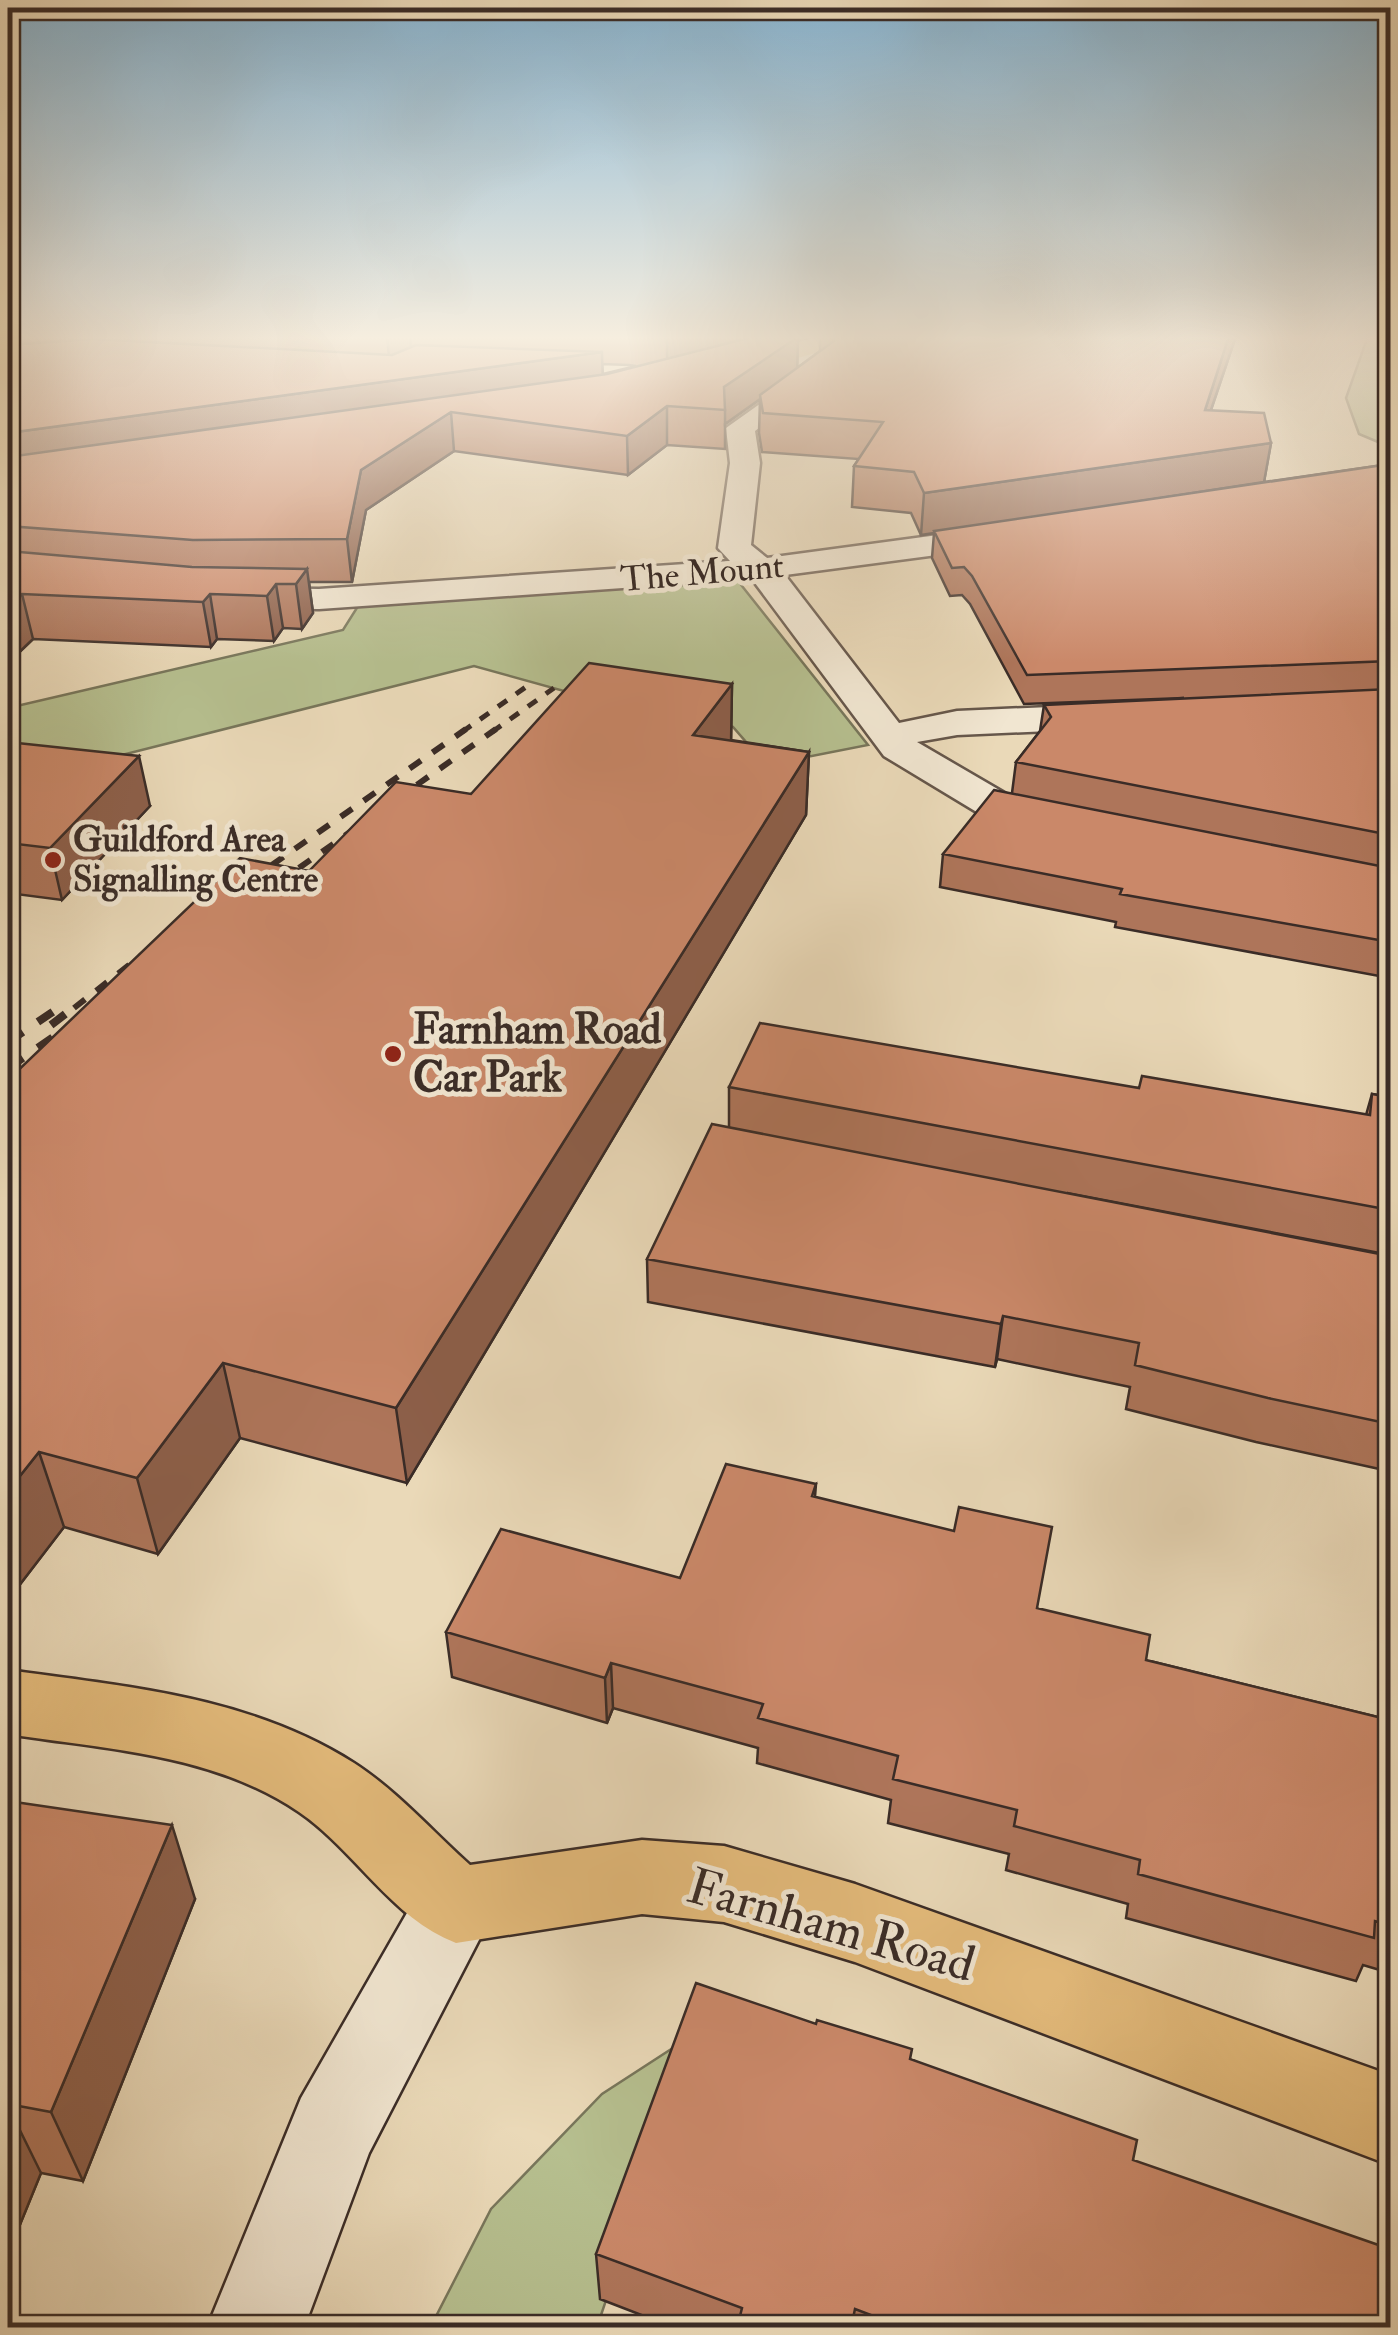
<svg xmlns="http://www.w3.org/2000/svg" width="1398" height="2335" viewBox="0 0 1398 2335" font-family="'IM FELL Double Pica',serif">
  <style>
    .green { fill: #b6bf8f; stroke: #78765b; stroke-width: 2.5 }
    .lines { fill: none; stroke-linecap: round; stroke-linejoin: round }
    .street-casing { stroke: #66574b; stroke-width: 5 }
    .secondary-casing { stroke: #3a2c27; stroke-width: 5 }
    .primary-casing { stroke: #3a2c27; stroke-width: 5 }
    .street { fill: #f1e6d1; fill-rule: evenodd }
    .secondary { fill: #f1e6d1; fill-rule: evenodd }
    .primary { fill: #e5bc7c; fill-rule: evenodd }
    .rail-far2 { stroke: #3a2c27; stroke-width: 5; stroke-dasharray: 11 11; stroke-linecap: butt }
    .rail-far1 { stroke: #3a2c27; stroke-width: 6; stroke-dasharray: 14 14; stroke-linecap: butt }
    .rail { stroke: #3a2c27; stroke-width: 8; stroke-dasharray: 18 18; stroke-linecap: butt }
    .wall { fill: #ae755a; stroke: #3a2c27; stroke-width: 2.5; fill-rule: evenodd }
    .shaded-wall { fill: #8d5f4a; stroke: #3a2c27; stroke-width: 2.5 }
    .building { fill: #ca8869; stroke: #3a2c27; stroke-width: 2.5 }
    .poi-dot { fill: #8f2418; stroke: #f1e6d1; stroke-width: 4 }
    .labels { text-anchor: middle; dominant-baseline: central; stroke-width: 10; stroke-linejoin: round; paint-order: stroke }
    .far-street-label { font-size: 35px; fill: #3a2c27; stroke: #f1e6d1 }
    .far-poi-label { font-size: 35px; font-weight: bold; fill: #3a2c27; stroke: #f1e6d1; text-anchor: start }
    .poi-label { font-size: 42px; font-weight: bold; fill: #3a2c27; stroke: #f1e6d1; text-anchor: start }
    .near-street-label { font-size: 50px; fill: #3a2c27; stroke: #f1e6d1 }
  </style>
  <rect width="100%" height="100%" fill="#ead9b8"/>
  <filter id="stains"><feTurbulence type="fractalNoise" baseFrequency=".002" numOctaves="4"/><feColorMatrix values="0 0 0 0 .2 0 0 0 0 .09 0 0 0 0 .02 0 0 0 .5 -.17"/></filter>
  <radialGradient id="worn" r=".72"><stop offset=".6" stop-color="#630" stop-opacity="0"/><stop offset="1" stop-color="#630" stop-opacity=".3"/></radialGradient>
  <path class="green" d="M 1368,336 L 1390,336 L 1390,447 L 1359,434 L 1346,398 Z
    M 738,581 L 868,745 L 766,765 L 733,727 L 600,701 L 474,666 L 23,780 L 8,758 L 8,708 L 343,630 L 360,603 Z
    M 696,2033 L 597,2327 L 430,2328 L 491,2209 L 602,2094 Z"/>
  <g class="lines">
    <g class="street-casing">
      <path id="street" d="M 801,344 L 810,347 L 829,376 L 755,431 L 760,463 L 751,545 L 767,558 L 1005,526 L 1016,529 L 1021,536 L 1016,543 L 1005,546 L 785,575 L 899,723 L 957,711 L 1118,704 L 1132,708 L 1137,716 L 1132,724 L 1118,728 L 957,735 L 917,742 L 1013,798 L 1073,811 L 1079,820 L 1073,829 L 1058,833 L 985,817 L 884,756 L 752,579 L 319,609 L 235,608 L 223,605 L 218,598 L 223,591 L 235,588 L 319,589 L 730,561 L 718,548 L 730,463 L 726,428 L 802,374 L 788,352 Z"/>
    </g>
    <g class="secondary-casing">
      <path id="secondary" d="M 456,1867 L 485,1878 L 497,1905 L 369,2153 L 304,2328 L 207,2328 L 301,2098 L 427,1878 Z"/>
    </g>
    <g class="primary-casing">
      <path id="primary" d="M 820,336 L 861,336 L 858,341 L 727,378 L 714,370 L 718,364 Z
        M 8,1670 C 128,1687 248,1696 354,1763 C 396,1790 433,1832 470,1865 L 642,1840 L 724,1846 L 855,1884 L 1390,2075 L 1390,2165 L 855,1962 L 724,1922 L 642,1914 L 456,1943 C 391,1918 356,1851 299,1812 C 212,1753 108,1750 8,1734 Z"/>
    </g>
    <use href="#street" class="street"/>
    <use href="#secondary" class="secondary"/>
    <use href="#primary" class="primary"/>
    <path class="rail-far2" d="M 462,732 L 533,682
      M 492,732 L 554,688"/>
    <path class="rail-far1" d="M 394,801 L 496,729
      M 249,881 L 466,729
      M 276,884 L 366,821
      M 74,1008 L 142,955"/>
    <path class="rail" d="M 51,1025 L 77,1005
      M 8,1042 L 57,1009
      M 8,1068 L 74,1023"/>
  </g>
  <path class="wall" d="M 8,336 L 803,336 L 798,338 L 797,368 L 820,351 L 820,336 L 1236,336 L 1211,410 L 1271,443 L 1264,482 L 1390,464 L 1390,978 L 1115,927 L 1116,922 L 940,887 L 943,854 L 1012,793 L 1016,762 L 1040,731 L 1044,705 L 1184,698 L 1024,704 L 970,604 L 962,595 L 950,596 L 932,558 L 934,533 L 921,535 L 911,513 L 852,507 L 854,466 L 859,459 L 762,452 L 759,433 L 760,399 L 725,424 L 725,449 L 667,445 L 628,475 L 454,451 L 366,510 L 352,582 L 309,582 L 313,613 L 302,629 L 283,628 L 274,641 L 217,639 L 211,647 L 33,639 L 8,663 ZM 602,364 L 629,365 L 636,366 L 603,374 Z
    M 732,684 L 731,740 L 809,752 L 806,815 L 407,1483 L 240,1438 L 158,1554 L 64,1527 L 8,1600 L 8,1080 L 309,871 L 471,794 Z
    M 8,742 L 150,806 L 62,900 L 8,893 Z
    M 729,1087 L 1139,1088 L 1366,1115 L 1372,1094 L 1390,1097 L 1390,1255 L 1067,1193 L 1390,1256 L 1390,1452 L 1384,1470 L 1256,1442 L 1126,1409 L 1130,1387 L 997,1359 L 995,1367 L 648,1302 L 647,1259 L 729,1127 Z
    M 816,1484 L 815,1497 L 1037,1608 L 1146,1660 L 1390,1720 L 1390,1973 L 1363,1965 L 1356,1981 L 1126,1918 L 1128,1904 L 1006,1870 L 1009,1854 L 888,1823 L 891,1800 L 757,1763 L 758,1748 L 613,1708 L 607,1723 L 452,1677 L 446,1632 L 680,1578 Z
    M 8,1801 L 195,1899 L 83,2181 L 41,2173 L 8,2254 Z
    M 910,2059 L 1133,2160 L 1390,2328 L 675,2328 L 600,2299 L 596,2254 Z"/>
  <path class="shaded-wall" d="M 8,336 L 97,336 L 100,351 L 8,360 Z
    M 387,336 L 410,336 L 412,357 L 390,368 Z
    M 667,336 L 803,336 L 798,338 L 797,373 L 725,424 L 725,410 L 667,371 Z
    M 1229,336 L 1236,336 L 1198,448 L 1205,410 Z
    M 602,352 L 603,388 L 8,473 L 8,433 Z
    M 667,406 L 667,445 L 628,475 L 627,436 Z
    M 451,412 L 454,451 L 366,510 L 352,582 L 347,539 L 361,470 Z
    M 1271,443 L 1264,482 L 921,535 L 924,493 Z
    M 307,569 L 313,613 L 302,629 L 296,584 Z
    M 276,584 L 283,628 L 274,641 L 267,596 Z
    M 22,594 L 33,639 L 8,663 L 8,607 Z
    M 210,594 L 217,639 L 211,647 L 203,602 Z
    M 732,684 L 731,744 L 693,735 Z
    M 809,752 L 806,815 L 407,1483 L 396,1408 Z
    M 139,756 L 150,806 L 62,900 L 50,848 Z
    M 1003,1316 L 997,1359 L 995,1367 L 1001,1324 Z
    M 223,1363 L 240,1438 L 158,1554 L 137,1478 Z
    M 39,1452 L 64,1527 L 8,1600 L 8,1491 Z
    M 611,1663 L 613,1708 L 607,1723 L 605,1678 Z
    M 172,1825 L 195,1899 L 83,2181 L 51,2112 Z
    M 8,2106 L 41,2173 L 8,2254 Z"/>
  <path class="building" d="M 756,336 L 798,337 L 724,387 L 725,410 L 667,406 L 627,436 L 451,412 L 361,470 L 347,539 L 193,540 L 8,526 L 8,457 L 607,374 Z
    M 831,336 L 1229,336 L 1205,410 L 1264,413 L 1271,443 L 924,493 L 914,472 L 854,466 L 883,422 L 763,413 L 760,395 L 834,341 Z
    M 93,339 L 392,355 L 416,345 L 602,352 L 8,433 L 8,345 Z
    M 1390,464 L 1390,661 L 1027,675 L 972,576 L 964,567 L 952,568 L 934,531 Z
    M 8,551 L 192,567 L 307,569 L 296,584 L 276,584 L 267,596 L 210,594 L 203,602 L 22,594 L 8,607 Z
    M 589,663 L 732,684 L 693,735 L 809,752 L 396,1408 L 223,1363 L 137,1478 L 39,1452 L 8,1491 L 8,1080 L 240,858 L 309,871 L 396,782 L 471,794 Z
    M 1390,689 L 1390,835 L 1016,762 L 1051,717 L 1044,705 Z
    M 8,742 L 139,756 L 50,848 L 8,843 Z
    M 994,790 L 1390,868 L 1390,942 L 1120,894 L 1122,889 L 943,854 Z
    M 760,1023 L 1139,1088 L 1142,1076 L 1370,1115 L 1372,1094 L 1390,1097 L 1390,1210 L 729,1087 Z
    M 712,1124 L 1390,1256 L 1390,1424 L 1268,1398 L 1135,1365 L 1139,1343 L 1003,1316 L 1001,1324 L 647,1259 Z
    M 726,1464 L 816,1484 L 812,1496 L 954,1531 L 959,1507 L 1052,1527 L 1037,1608 L 1150,1635 L 1146,1660 L 1390,1720 L 1390,1925 L 1375,1921 L 1374,1938 L 1138,1874 L 1140,1860 L 1014,1826 L 1017,1810 L 893,1779 L 898,1756 L 758,1718 L 763,1704 L 611,1663 L 605,1678 L 446,1632 L 501,1529 L 680,1578 Z
    M 8,1801 L 172,1825 L 51,2112 L 8,2104 Z
    M 696,1983 L 816,2024 L 817,2020 L 912,2049 L 910,2059 L 1137,2140 L 1133,2160 L 1390,2249 L 1390,2328 L 905,2328 L 855,2309 L 851,2328 L 737,2328 L 742,2308 L 596,2254 Z"/>
  <linearGradient id="sky" x2="0" y2="1"><stop stop-color="#88b6d4"/><stop offset="0.51" stop-color="#f6eedf"/><stop offset="1" stop-color="#f6eedf" stop-opacity="0"/></linearGradient>
  <rect width="1398" height="663" fill="url(#sky)"/>
  <g class="poi-dot">
    <circle cx="53" cy="860" r="10"/>
    <circle cx="393" cy="1054" r="10"/>
  </g>
  <g class="labels">
    <g class="far-street-label">
      <text transform="translate(702 573) rotate(-5)">The Mount</text>
    </g>
    <g class="far-poi-label">
      <text x="73" y="840">Guildford Area<tspan x="73" dy="40">Signalling Centre</tspan></text>
    </g>
    <g class="poi-label">
      <text x="413" y="1030">Farnham Road<tspan x="413" dy="48">Car Park</tspan></text>
    </g>
    <g class="near-street-label">
      <text transform="translate(831 1926) rotate(16)">Farnham Road</text>
    </g>
  </g>
  <rect width="1398" height="2335" fill="none" stroke="#ead9b8" stroke-width="40"/>
  <rect x="10" y="10" width="1378" height="2315" fill="none" stroke="#3a2c27" stroke-width="5"/>
  <rect x="20" y="20" width="1358" height="2295" fill="none" stroke="#3a2c27" stroke-width="2.5"/>
  <rect width="100%" height="100%" filter="url(#stains)"/>
  <rect width="100%" height="100%" fill="url(#worn)"/>
</svg>
